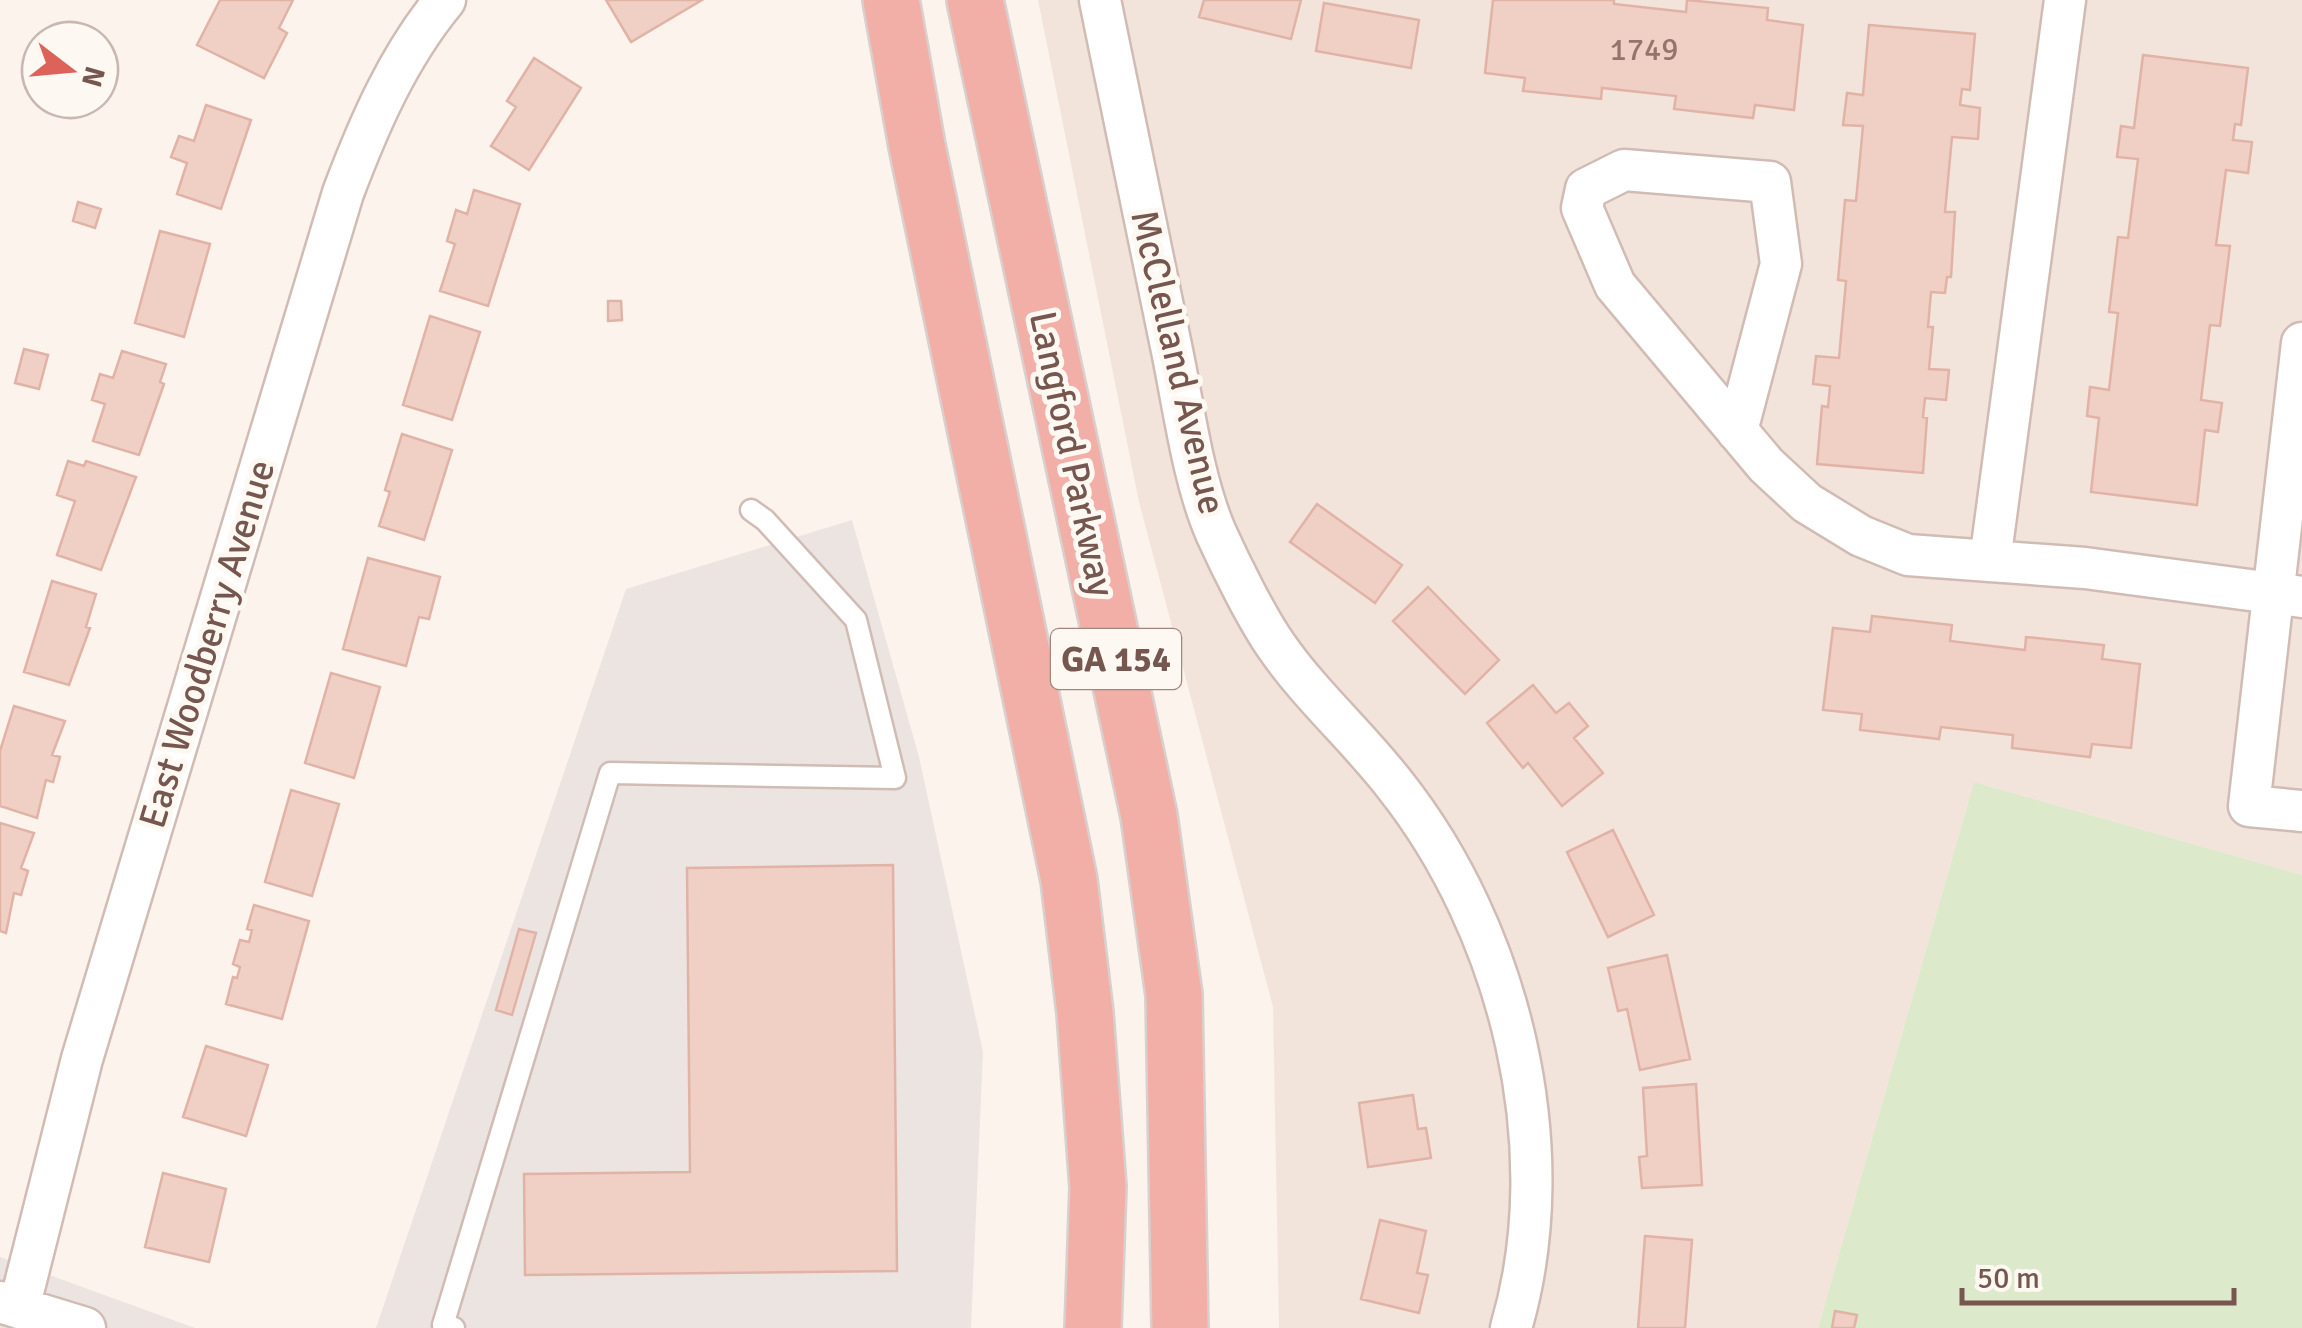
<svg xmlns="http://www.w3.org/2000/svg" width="2302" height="1328" viewBox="0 0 2302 1328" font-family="Signika,sans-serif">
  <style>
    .residential { fill: #f3e4db }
    .industrial { fill: #ece4e1 }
    .green { fill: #dce9ca }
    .building { fill: #f0cfc5; stroke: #e1b3a6; stroke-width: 2.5 }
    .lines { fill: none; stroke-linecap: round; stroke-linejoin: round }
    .service-casing { stroke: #d0bcb4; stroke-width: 25 }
    .minor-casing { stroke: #d0bcb4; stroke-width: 45 }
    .motorway-casing { stroke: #d9d0ce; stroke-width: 60 }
    .service { stroke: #fff; stroke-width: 20 }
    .minor { stroke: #fff; stroke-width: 40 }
    .motorway { stroke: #f1afa7; stroke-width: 55 }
    .labels { text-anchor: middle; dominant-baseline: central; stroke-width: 10; stroke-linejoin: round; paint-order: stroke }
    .number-label { font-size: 32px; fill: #94756c }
    .shield { fill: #fef8f3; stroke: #9f8780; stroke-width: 2.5 }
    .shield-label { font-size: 35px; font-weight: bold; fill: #76574f }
    .street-label { font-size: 38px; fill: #76574f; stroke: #fef8f3 }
  </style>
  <rect width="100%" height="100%" fill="#fcf3ec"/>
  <path class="residential" d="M 1038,0 L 2302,0 L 2302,875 L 1974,782 L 1818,1328 L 1279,1328 L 1273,1007 L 1139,502 Z"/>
  <path class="industrial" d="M 852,520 L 919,757 L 983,1052 L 971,1328 L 376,1328 L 626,589 Z
    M 0,1257 L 195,1328 L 0,1328 Z"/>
  <path class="green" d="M 1974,782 L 2302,875 L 2302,1328 L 1818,1328 Z"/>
  <path class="building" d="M 220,0 L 293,0 L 279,28 L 287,33 L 264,78 L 197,45 Z
    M 606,0 L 702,0 L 631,42 Z
    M 1204,0 L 1301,0 L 1291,39 L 1199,17 Z
    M 1493,0 L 1614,0 L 1614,4 L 1686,12 L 1687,0 L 1768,8 L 1767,20 L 1803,25 L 1794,110 L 1755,105 L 1753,118 L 1674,109 L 1676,96 L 1602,88 L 1601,99 L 1523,91 L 1525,78 L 1485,73 Z
    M 1324,3 L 1419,20 L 1411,68 L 1316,51 Z
    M 1869,25 L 1975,34 L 1970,90 L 1962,89 L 1960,105 L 1980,108 L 1978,139 L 1952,137 L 1945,212 L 1955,212 L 1951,277 L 1947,277 L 1945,293 L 1931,292 L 1928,327 L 1933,327 L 1929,369 L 1949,370 L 1946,400 L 1925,398 L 1923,417 L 1927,418 L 1923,473 L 1817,464 L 1822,406 L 1828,407 L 1830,386 L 1813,384 L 1816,356 L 1839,358 L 1846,281 L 1838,280 L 1845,200 L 1856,201 L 1863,126 L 1843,125 L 1847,93 L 1863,95 Z
    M 2143,55 L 2248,68 L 2241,125 L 2235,124 L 2233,140 L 2252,142 L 2248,173 L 2226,170 L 2216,245 L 2230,246 L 2220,326 L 2210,325 L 2201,400 L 2222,403 L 2218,432 L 2205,430 L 2197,505 L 2091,492 L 2099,418 L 2087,416 L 2090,387 L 2109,390 L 2118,313 L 2109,312 L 2118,237 L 2128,238 L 2138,159 L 2117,157 L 2121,126 L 2134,128 Z
    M 534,58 L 581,88 L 529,170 L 491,146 L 516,107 L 507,101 Z
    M 206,105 L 251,120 L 221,209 L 177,194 L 187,163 L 171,157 L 179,136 L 194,141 Z
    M 474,190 L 520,204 L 488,306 L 440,291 L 455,244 L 447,241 L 456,210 L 467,214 Z
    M 78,202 L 101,209 L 95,228 L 73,221 Z
    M 160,231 L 210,244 L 184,337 L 135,323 Z
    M 608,301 L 621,301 L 622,320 L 608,321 Z
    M 430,316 L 480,332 L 452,420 L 403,405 Z
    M 24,349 L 48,355 L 39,389 L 15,383 Z
    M 122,351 L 166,364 L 160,382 L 164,384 L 139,455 L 93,441 L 105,404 L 92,400 L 100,374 L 113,378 Z
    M 402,434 L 452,450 L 424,540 L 379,526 L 390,492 L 385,490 Z
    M 68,461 L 84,466 L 86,461 L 136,477 L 101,570 L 57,555 L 75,501 L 57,495 Z
    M 1317,504 L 1402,565 L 1375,603 L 1290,542 Z
    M 368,558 L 440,577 L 429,619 L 419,617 L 406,666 L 343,649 Z
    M 52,581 L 96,594 L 86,627 L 90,628 L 69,685 L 24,672 Z
    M 1428,587 L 1499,660 L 1465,694 L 1393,621 Z
    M 1872,616 L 1952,625 L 1950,641 L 2025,650 L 2026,637 L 2104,645 L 2102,659 L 2140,664 L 2131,748 L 2092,744 L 2090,757 L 2012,748 L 2013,735 L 1941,727 L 1939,739 L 1860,730 L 1862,714 L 1823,710 L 1833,628 L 1870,632 Z
    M 331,673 L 380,687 L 354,778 L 305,763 Z
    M 1533,685 L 1556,713 L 1569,703 L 1588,726 L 1574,738 L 1603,773 L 1562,806 L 1528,763 L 1523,768 L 1487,723 Z
    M 14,706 L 65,721 L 52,755 L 60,757 L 53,782 L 46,780 L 37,818 L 0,806 L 0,751 Z
    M 291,790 L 339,804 L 312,896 L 265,882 Z
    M 0,823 L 34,833 L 21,868 L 28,871 L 21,895 L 14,893 L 6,933 L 0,931 Z
    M 1613,830 L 1654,915 L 1608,937 L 1567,852 Z
    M 893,865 L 897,1271 L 525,1275 L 524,1174 L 690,1172 L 687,868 Z
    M 254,905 L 309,921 L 282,1019 L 226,1004 L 233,977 L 237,978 L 240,967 L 233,964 L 240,940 L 249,942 L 252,930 L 247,929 Z
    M 519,929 L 536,933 L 512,1015 L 496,1010 Z
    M 1667,955 L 1690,1059 L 1640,1070 L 1627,1009 L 1618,1011 L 1608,968 Z
    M 206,1046 L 268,1065 L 246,1136 L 183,1117 Z
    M 1696,1084 L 1702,1185 L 1642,1188 L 1639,1157 L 1647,1156 L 1643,1088 Z
    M 1413,1095 L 1418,1129 L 1426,1128 L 1431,1158 L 1368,1167 L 1359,1103 Z
    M 163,1173 L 226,1189 L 209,1262 L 145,1247 Z
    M 1380,1220 L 1426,1231 L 1417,1273 L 1428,1275 L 1419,1313 L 1361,1299 Z
    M 1645,1236 L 1692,1240 L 1685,1328 L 1638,1328 Z
    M 1835,1311 L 1857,1315 L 1854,1328 L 1832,1328 Z"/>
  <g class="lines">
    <g class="service-casing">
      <path id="service" d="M 454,1328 L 443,1325 L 610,773 L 895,778 L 856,620 L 765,520 L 751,510"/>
    </g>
    <g class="minor-casing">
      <path id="minor" d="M 1100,0 C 1123,114 1147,228 1170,341 C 1183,401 1192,478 1216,533 C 1230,564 1257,619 1277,647 C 1311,696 1358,737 1395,785 C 1510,930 1564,1148 1511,1328
        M 2302,343 L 2249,806 L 2302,811
        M 1737,431 L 1781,264 L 1770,182 L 1624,170 L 1586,189 L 1582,208 L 1615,285 L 1766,465 L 1807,503 L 1861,536 L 1908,555 L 1990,561 L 2065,0
        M 1990,561 L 2085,568 L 2302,597
        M 0,1302 L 85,1328
        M 19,1308 L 82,1059 L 343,193 C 369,124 398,57 445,0"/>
    </g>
    <g class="motorway-casing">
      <path id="motorway" d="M 891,0 L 917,146 L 1069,880 L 1085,1013 L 1098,1187 L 1093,1328
        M 975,0 L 1149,816 L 1174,995 L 1180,1328"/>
    </g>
    <use href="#service" class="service"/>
    <use href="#minor" class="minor"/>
    <use href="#motorway" class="motorway"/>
  </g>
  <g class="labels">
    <g class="number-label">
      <text x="1644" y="49">1749</text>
    </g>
    <rect class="shield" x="1051" y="629" width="130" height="60" rx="8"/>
    <g class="shield-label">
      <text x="1116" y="659">GA 154</text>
    </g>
    <g class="street-label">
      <text transform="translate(1178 362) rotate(77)">McClelland Avenue</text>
      <text transform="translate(1072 454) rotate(78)">Langford Parkway</text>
      <text transform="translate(207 644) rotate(-73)">East Woodberry Avenue</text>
    </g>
  </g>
  <g transform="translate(70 70) rotate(106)"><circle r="48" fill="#fef8f3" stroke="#c8b8b1" stroke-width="2.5"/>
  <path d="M0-8L18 38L0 25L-18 38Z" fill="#dd625a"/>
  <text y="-15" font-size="28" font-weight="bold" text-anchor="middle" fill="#76574f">N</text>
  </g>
  <path d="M1962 1288v15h272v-15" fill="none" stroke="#76574f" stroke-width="5"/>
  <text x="1977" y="1288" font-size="30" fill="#76574f" stroke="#fef8f3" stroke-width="8" paint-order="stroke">50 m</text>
</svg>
